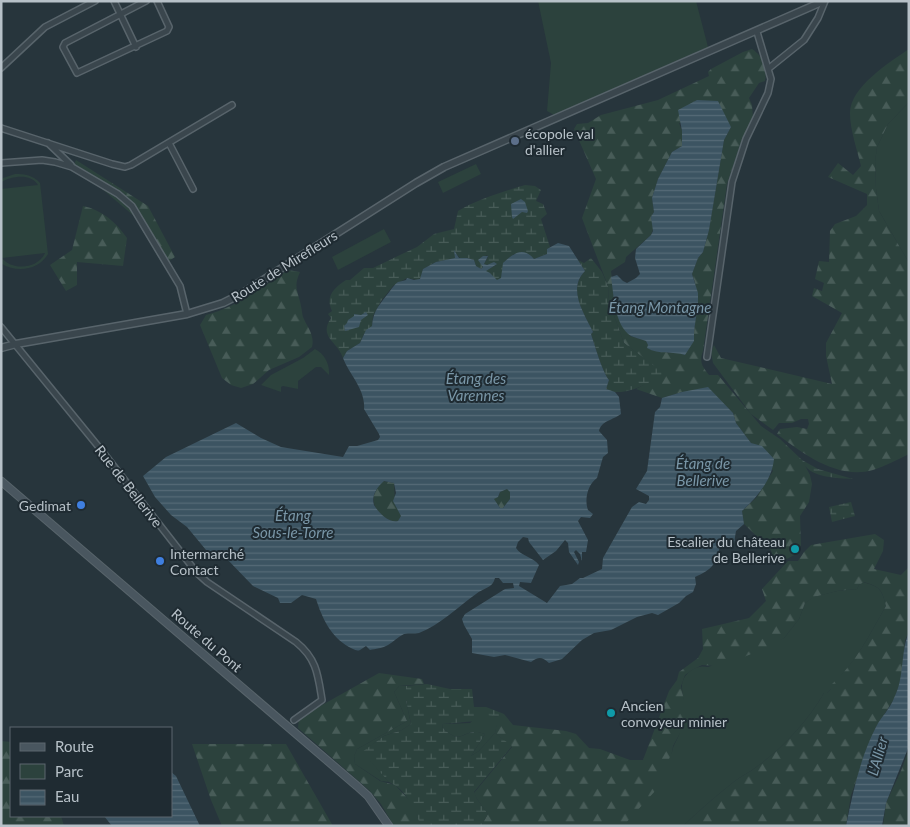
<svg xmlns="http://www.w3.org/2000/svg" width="910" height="827" viewBox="0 0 910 827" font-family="Lato,sans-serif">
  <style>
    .green { fill: #2c423d; fill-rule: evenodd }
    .forest { fill: url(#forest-firs); fill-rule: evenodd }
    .wetland { fill: url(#wetland-marsh) }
    .water { fill: url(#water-rules); fill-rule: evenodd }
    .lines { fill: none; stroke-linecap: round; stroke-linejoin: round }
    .minor-casing { stroke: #58646b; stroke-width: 8 }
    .tertiary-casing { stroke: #58646b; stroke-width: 9 }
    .secondary-casing { stroke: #58646b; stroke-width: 9 }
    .minor { stroke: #3a464d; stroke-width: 5 }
    .tertiary { stroke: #3a464d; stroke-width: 6 }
    .secondary { stroke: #49565f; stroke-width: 7 }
    .service-dot { fill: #5c6f8a; stroke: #1f2b32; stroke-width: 2 }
    .shop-dot { fill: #3f7fe0; stroke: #1f2b32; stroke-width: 2 }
    .culture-dot { fill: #0f9aa8; stroke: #1f2b32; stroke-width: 2 }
    .labels { text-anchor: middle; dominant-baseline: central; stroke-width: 4; stroke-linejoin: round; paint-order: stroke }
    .poi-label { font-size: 14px; fill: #b7c1c8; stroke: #1f2b32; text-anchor: start }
    .street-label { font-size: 14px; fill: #b7c1c8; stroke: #1f2b32 }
    .water-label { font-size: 15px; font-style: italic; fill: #7a97a8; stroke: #1f2b32 }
  </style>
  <defs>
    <pattern id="forest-firs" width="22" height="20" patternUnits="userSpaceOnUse" patternTransform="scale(1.25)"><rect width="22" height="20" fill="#2c423d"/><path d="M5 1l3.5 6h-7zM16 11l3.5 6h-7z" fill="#485c58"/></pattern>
    <pattern id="wetland-marsh" width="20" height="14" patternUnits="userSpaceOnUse" patternTransform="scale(1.25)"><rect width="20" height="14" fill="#2c423d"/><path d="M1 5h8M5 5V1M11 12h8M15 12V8" fill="none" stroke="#485c58"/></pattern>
    <pattern id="water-rules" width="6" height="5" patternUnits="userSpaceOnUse" patternTransform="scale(1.25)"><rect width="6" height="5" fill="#3c5462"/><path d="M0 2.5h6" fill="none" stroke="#566b77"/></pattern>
  </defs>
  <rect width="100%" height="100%" fill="#27353c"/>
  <path class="green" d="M 538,1 L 696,1 L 708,47 L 554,115 L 547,111 L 551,63 Z
    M 909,102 L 909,263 L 879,211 L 876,189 L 875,161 L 877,147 L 888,124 Z
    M 476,164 L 481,174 L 443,193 L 438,182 Z
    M 15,174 C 25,174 33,175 40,183 L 48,254 C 39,270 17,273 2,264 L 3,270 L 1,270 L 1,189 L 38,185 C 31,173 12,176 1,182 L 3,178 ZM 45,253 C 38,269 12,271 2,258 Z
    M 384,229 L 391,242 L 338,270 L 332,257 Z
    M 315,349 C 325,354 330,365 329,375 L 321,367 L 316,367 L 298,381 L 298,389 L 283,386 L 281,387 L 281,392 L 261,385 L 271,375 L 303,358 Z
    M 863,582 C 880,587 882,589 886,606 C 870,634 856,663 832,685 L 831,689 L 827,693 L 824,693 C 807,723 780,751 751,771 C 746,774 740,777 735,781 C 717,795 700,810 683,826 L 623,826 L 672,752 C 673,744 679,738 680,731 C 682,722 683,712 683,703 C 684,698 682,693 682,688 C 681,674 696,664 708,667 L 784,638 L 799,619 L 805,603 L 813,597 L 837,591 L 857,589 L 859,585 Z
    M 399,686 L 406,686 L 406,700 L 411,724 L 402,730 L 384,736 L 363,752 L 389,782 L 381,781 L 355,764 L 354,756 L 357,749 L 407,721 L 394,692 Z
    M 480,713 L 499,717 L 495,733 L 479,751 L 471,756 L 485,734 C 463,725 462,749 442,727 L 443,724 L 470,723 Z"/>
  <path class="forest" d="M 752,49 C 762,55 768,69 765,81 L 759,83 L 749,98 L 752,105 L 753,117 L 741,142 L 727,184 L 703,351 C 699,362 702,366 709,375 L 718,375 L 761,426 L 780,439 L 802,460 L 810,475 L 812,484 L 809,502 L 800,516 L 801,545 L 796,554 L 785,560 L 776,561 L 772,556 L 771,550 L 744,524 L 742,511 L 756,498 L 773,471 L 758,446 L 751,443 L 736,423 L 733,413 L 722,403 L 682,392 L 662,398 L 636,389 L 664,374 L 624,343 L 609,302 L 608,286 L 582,218 L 596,179 L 574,129 L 577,124 L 588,123 L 601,115 L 658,100 L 709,76 L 708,72 L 711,69 L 743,52 ZM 679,123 L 731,127 L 724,140 L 709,229 L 703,252 L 698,258 L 692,274 C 702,297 693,318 694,341 C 671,357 677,353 651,350 L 646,341 L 630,336 L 616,311 L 611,271 L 625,262 L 626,257 L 651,235 L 654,226 L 651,217 L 654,212 L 652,198 L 658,179 L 672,152 L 682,146 L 682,131 Z
    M 909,49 L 909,102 L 888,124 L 877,147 L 875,161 L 876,189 L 879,211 L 909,263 L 909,454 C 897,460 885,466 873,470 C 838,480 803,454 777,434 L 780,429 L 797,427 L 807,429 L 809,424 L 808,419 L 801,419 L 792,423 L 779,423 L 773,430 L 751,414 L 713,363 L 711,352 L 714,345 L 721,358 L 832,384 L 826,356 L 826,343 L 842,313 L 812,296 L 814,288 L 822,291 L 824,283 L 815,279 L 819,261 L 829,262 L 830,231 L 835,224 L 856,216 L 867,205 L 867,194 L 828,177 L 838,163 L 853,175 L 861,166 C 857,149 850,130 850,113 C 850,87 890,62 909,49 Z
    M 76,160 L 148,206 L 175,257 L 163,265 L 134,216 L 74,165 Z
    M 83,206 C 102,210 116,222 127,238 L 123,266 L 77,262 L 77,285 L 66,291 L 50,265 L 72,250 Z
    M 288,270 L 300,272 C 293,287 298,291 301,306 C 302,310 302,314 303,317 C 307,327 315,335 312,347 L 299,357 L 269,370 L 253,384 L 241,388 L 231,385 L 222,378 L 200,325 L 206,315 C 237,307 261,288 288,270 Z
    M 383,481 L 394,483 L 395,505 L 400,511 L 401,517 L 398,521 C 392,522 388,520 383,516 C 369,505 372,492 383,481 Z
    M 507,489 L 510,491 L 510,499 L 503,508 L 500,508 L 493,499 L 499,496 L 500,492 Z
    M 875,534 L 884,540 L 883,551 L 874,569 L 901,575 L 909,567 L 909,632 L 905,640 L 902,678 L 894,699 L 876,727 L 851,795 L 846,826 L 683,826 C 700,810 717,795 735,781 C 740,777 746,774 751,771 C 780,751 807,723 824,693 L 827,693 L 831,689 L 831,685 C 856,663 870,634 886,606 C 882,589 880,587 864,582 L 859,585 L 857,589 L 837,591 L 814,597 L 805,603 L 799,619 L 784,638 L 766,648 L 739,659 L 716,666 L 702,665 L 692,670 L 685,675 L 681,686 L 684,701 L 683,718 L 680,733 L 673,746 L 672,752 L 656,790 L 623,826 L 481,826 L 488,814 L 477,799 L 474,793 L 512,747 L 495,733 L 499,712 L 504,714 L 513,725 L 566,731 L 576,734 L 589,748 L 600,749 L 630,760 L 643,760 L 669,691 L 677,680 L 679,672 L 698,658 L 703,649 L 702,629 L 749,618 L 766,601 L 762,589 L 788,561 L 798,561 L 804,552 L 811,545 Z
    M 379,673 L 422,679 L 424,684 L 399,686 L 394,692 L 407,721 L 357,749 L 354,756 L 355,764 L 380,781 L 395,785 L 412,803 L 421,826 L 394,826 L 381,804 L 369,790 L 298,728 L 299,718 Z
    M 1,741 L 11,742 L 11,816 L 61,816 L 64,826 L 1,826 Z
    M 192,744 L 286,744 L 333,826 L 222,826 L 211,800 Z
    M 909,749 L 909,789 L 907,805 L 909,826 L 883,826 L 886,803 L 901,771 Z"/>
  <path class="wetland" d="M 525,185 L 535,186 L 541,190 L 536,201 L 543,204 L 547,214 L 541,219 L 550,247 L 547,249 L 547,254 L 534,259 L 532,257 L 514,254 L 505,261 L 501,278 L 497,281 L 485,271 L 496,265 L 496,263 L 486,265 L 484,264 L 488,257 L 487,255 L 479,259 L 483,267 L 481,269 L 476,266 L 474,260 L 467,258 L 460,258 L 454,251 L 456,258 L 436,262 L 423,269 L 421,277 L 418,280 L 407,278 L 393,286 L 381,301 L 373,316 L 372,326 L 364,334 L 360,343 L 347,351 L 343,358 C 338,342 318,337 331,318 L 328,314 L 332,311 C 325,296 334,288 346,280 L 350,280 L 364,268 L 373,268 L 402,254 L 417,247 L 434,234 L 454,229 L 458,211 C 479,199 502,192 525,185 Z
    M 591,258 L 602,272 L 608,286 L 609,302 L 624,343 L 665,374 C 650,382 623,399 606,389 L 609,380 C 602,371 595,346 591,334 L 593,332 C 584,313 567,290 585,271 L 578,260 L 584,263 Z
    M 802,460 L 818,469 L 853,479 C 838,478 807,478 802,460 Z
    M 851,502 L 855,516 L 832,522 L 829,507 Z
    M 427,684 L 450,689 L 472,689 L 474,707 L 486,707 L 499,712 L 499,717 L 480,714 L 476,721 L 443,724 L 442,727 C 462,749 464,725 485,734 L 471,756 L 479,751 L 495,733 L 512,746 L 474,792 L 477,799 L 488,814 L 481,826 L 421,826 C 414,809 407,790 389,782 L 362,752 L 384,736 L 402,730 L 411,724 L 406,700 L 406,686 Z"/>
  <path class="water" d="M 697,100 L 718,101 L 731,127 L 724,140 L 709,230 L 703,252 L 698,258 L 692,274 L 698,293 L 698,304 L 694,331 L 694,341 L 685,355 C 673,351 659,355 647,348 L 648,345 L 646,341 C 641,339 635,338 631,336 C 614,325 614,295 611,277 L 617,275 L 623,281 L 627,283 L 636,278 L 640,274 L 635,258 L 636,249 L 651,235 L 653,231 L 651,217 L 654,212 L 652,198 L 658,179 L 672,152 L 682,146 L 682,131 L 678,110 Z
    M 521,199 L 525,202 L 528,211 L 527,213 L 522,212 L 513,219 L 512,217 L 511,204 Z
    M 558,243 L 569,246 L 585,271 C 567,289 584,313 593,332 L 591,334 C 595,346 602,371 609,380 L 606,389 L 615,392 L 619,397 L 621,414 C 613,420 601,421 599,431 L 607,440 L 608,453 L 603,457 L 597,478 C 588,484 584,499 588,510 L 593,514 L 590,518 L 581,517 L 578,521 L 588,540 L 586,552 L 582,552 L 582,561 L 580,554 L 576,550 L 574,552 L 579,562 L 578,565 L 569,552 L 568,543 L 565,540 L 556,551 L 543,560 L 529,542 L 528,538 L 523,537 L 518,542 L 516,548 C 521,556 533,557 539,565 L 531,583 L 520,582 L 519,586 L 547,603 L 560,586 L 572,584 L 580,578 L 583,578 L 602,569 L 603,558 L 632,507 L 639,502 L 646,504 L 649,500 L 649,496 L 636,489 L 647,471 L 655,412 L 660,407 L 662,398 L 682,392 L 708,387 L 733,413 L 736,423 L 751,443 L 762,446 L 774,459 C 772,480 757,497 742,511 L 744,524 L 736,531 L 734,543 L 720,546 C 715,565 713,569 695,577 L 696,584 L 693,592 L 686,596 L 679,603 L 658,615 L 652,613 L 637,617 L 611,630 L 594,633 L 582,640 L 562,659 L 549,663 C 542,657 539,656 531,662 L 505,655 L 494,657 L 472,653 L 472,639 L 464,625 L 462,619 L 465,614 L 505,589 L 514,588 L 513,583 L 503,583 L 499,578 L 495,578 C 493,588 483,588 476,594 C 459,606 440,625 419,633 C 414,634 409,633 404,634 C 398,637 393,642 388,645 C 383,648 375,649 370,650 L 366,646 C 364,647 362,649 360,650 C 356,652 352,648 349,647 C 331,637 322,618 316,599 L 302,595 L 291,603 L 280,603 L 278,598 L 253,586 L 226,558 L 206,550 L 187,527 L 171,515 L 155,497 L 143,476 L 166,457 L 236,423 L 261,438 L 281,447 L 343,457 L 349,446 L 357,446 L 378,440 L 380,437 L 379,434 L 364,409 C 366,390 349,374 343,358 L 347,351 L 360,343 L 366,330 L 372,326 C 373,310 381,303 390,291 C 392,288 395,284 398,282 C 401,281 404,281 406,280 L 407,278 L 414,280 L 420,279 L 423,269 L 436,262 L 455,258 L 454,250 L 459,258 L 467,258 L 474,260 L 476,266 L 481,269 L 483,267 L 478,260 L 483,256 L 488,256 L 484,264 L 487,265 L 494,262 L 497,264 L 486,271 L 490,273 L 497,280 L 501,278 L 503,263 C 514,253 523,246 534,259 L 547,254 L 547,249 ZM 384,481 L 394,483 L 396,493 L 393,501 L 401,516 L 398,521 C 388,523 379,513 374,505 C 371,496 377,487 384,481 ZM 507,489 L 510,492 L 510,499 L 503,508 L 500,508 L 494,499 L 498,497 L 500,492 Z
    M 366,312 L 368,315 L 361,320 L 359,327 L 345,331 L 344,326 L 347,323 L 348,320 L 354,316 L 354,314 L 361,315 Z
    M 909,632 L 909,746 L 886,803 L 882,826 L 846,826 C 853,792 860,758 876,727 C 881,717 890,709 894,698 C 905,677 900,653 909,632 Z
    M 171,772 L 176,776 L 200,826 L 112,826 L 104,816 L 171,816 Z"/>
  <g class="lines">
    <g class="minor-casing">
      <path id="minor" d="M 114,1 L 136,47
        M 146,1 L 65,43 L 63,47 L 77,73 L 167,31 L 169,27 L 157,1
        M 1,68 L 45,27 L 95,1
        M 768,69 L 804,40 L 818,18 L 825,1
        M 1,128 L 112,164 L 125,167 L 131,165 L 232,105
        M 48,143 L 71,165
        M 169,143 L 193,189
        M 1,163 L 42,160 L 55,162 L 72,167 L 118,194 L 132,206 L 180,286 L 187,314
        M 1,327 L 102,451 L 197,573 L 207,582 L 296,642 C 317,659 318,675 322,700 L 294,720
        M 707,357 L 732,182 L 746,139 L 768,93 L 771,79 L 757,32"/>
    </g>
    <g class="tertiary-casing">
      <path id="tertiary" d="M 1,348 L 16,344 L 187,314 L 223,303 L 241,294 L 416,183 L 444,167 L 824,1"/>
    </g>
    <g class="secondary-casing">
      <path id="secondary" d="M 1,481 L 357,786 L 368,796 L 389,826"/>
    </g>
    <use href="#minor" class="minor"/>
    <use href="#tertiary" class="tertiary"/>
    <use href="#secondary" class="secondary"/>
  </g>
  <circle class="service-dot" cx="515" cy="141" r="5"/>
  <g class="shop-dot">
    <circle cx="81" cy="505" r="5"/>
    <circle cx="160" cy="561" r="5"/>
  </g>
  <g class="culture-dot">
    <circle cx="795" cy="549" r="5"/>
    <circle cx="611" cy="713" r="5"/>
  </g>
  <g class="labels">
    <g class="poi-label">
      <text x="525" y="133">écopole val<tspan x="525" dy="16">d'allier</tspan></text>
      <text x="71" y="505" text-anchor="end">Gedimat</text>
      <text x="785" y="541" text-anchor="end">Escalier du château<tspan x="785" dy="16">de Bellerive</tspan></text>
      <text x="170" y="553">Intermarché<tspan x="170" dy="16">Contact</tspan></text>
      <text x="621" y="705">Ancien<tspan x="621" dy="16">convoyeur minier</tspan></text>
    </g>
    <g class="street-label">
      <text transform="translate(284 266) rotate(-32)">Route de Mirefleurs</text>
      <text transform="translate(129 486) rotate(52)">Rue de Bellerive</text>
      <text transform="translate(207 640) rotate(41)">Route du Pont</text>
    </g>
    <g class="water-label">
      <text x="660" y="307">Étang Montagne</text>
      <text x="476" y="378">Étang des<tspan x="476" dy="17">Varennes</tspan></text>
      <text x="703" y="463">Étang de<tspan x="703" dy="17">Bellerive</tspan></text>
      <text x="293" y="515">Étang<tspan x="293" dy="17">Sous-le-Torre</tspan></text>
      <text transform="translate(877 756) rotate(-74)">L'Allier</text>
    </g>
  </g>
  <rect width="910" height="827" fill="none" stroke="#b7c1c8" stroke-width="5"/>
  <rect x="10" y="727" width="162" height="90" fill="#1f2b32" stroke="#5c676e"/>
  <rect x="20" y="743" width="25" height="8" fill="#49565f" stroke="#5c676e"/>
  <text x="55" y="752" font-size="15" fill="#b7c1c8">Route</text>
  <rect x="20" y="764" width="25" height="15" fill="#2c423d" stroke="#5c676e"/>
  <text x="55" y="777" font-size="15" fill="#b7c1c8">Parc</text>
  <rect x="20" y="790" width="25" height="15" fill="url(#water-rules)" stroke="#5c676e"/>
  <text x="55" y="802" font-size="15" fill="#b7c1c8">Eau</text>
</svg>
